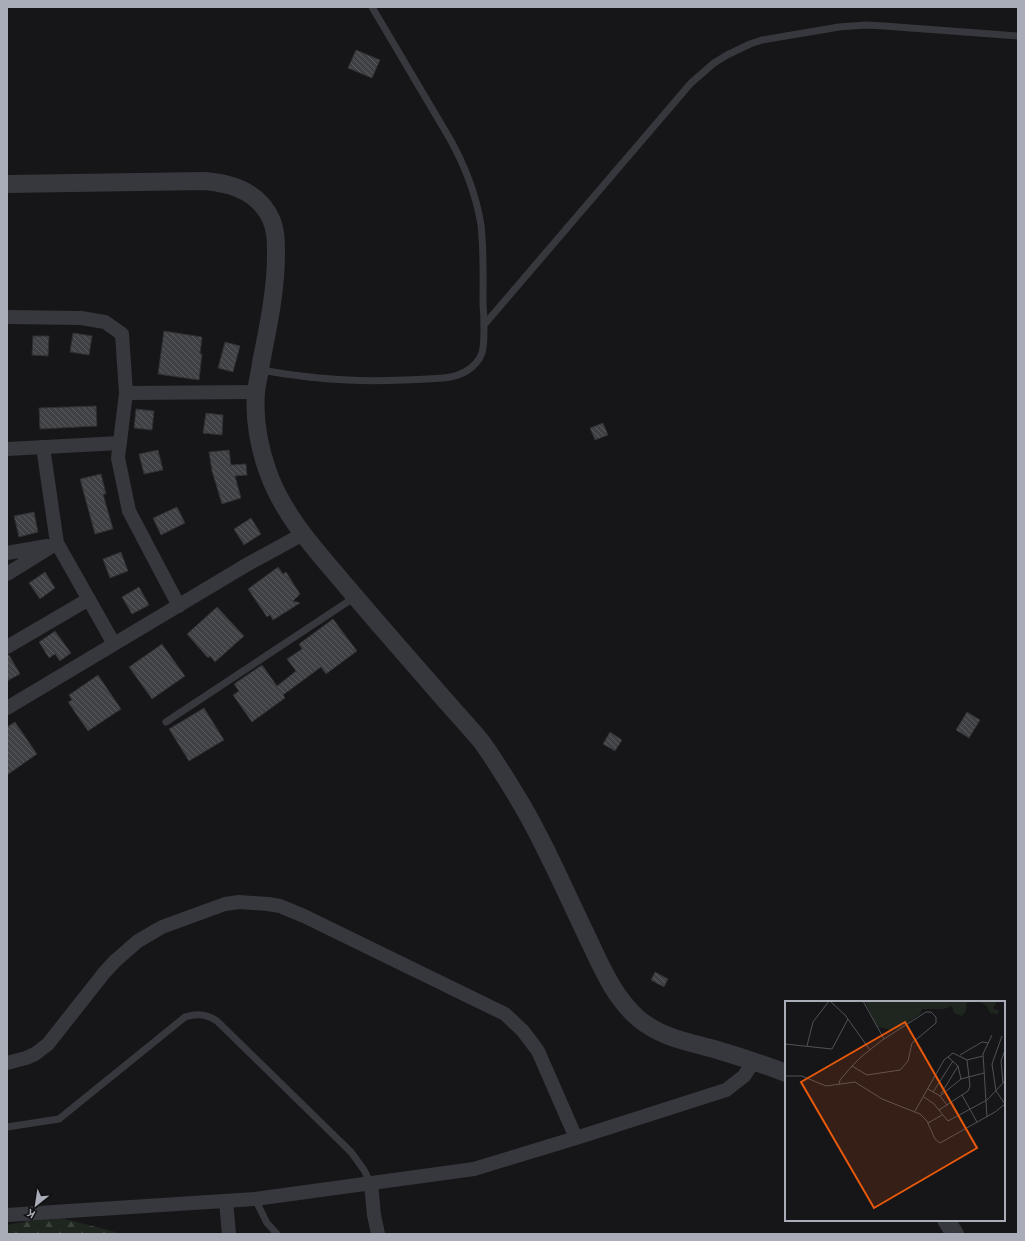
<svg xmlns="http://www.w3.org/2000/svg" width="1025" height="1241" viewBox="0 0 1025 1241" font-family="Overpass,sans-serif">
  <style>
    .forest { fill: url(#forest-firs) }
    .building { fill: url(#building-back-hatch); stroke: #303034 }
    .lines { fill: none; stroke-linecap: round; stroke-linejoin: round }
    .service { stroke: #37383d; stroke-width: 7 }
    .minor { stroke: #37383d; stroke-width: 14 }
    .tertiary { stroke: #37383d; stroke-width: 18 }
    .inset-road { fill: none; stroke: #505258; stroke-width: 1 }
    .view { fill: #e8590c; fill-opacity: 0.15; stroke: #e8590c; stroke-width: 2 }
    .inset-edge { fill: none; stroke: #a8adb8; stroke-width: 2 }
  </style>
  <defs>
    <pattern id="forest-firs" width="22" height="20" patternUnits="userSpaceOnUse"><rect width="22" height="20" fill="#1e261f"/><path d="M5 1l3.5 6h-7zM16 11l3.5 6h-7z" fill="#3c433d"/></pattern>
    <pattern id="building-back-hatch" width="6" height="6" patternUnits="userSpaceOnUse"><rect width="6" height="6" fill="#404145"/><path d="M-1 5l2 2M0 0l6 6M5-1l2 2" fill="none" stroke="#595a5e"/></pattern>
  </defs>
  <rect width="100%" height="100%" fill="#161618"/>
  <path class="forest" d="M 54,1216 L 123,1234 L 7,1234 L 7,1225 Z"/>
  <path class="building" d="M 356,50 L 380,60 L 372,78 L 348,68 Z
    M 164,331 L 202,337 L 200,354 L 202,354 L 199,380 L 158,374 Z
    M 73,333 L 92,336 L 89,355 L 70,352 Z
    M 33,336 L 49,336 L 48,356 L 32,355 Z
    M 225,342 L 240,346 L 233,372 L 218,368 Z
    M 96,406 L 97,426 L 40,429 L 39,408 Z
    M 136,409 L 154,411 L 152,430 L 134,428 Z
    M 206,413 L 223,415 L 222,435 L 203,433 Z
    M 603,423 L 608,435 L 595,440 L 590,428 Z
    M 158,450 L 163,470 L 144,474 L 139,454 Z
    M 229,450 L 231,465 L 246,464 L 247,475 L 235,476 L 241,498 L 222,504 L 212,471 L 209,452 Z
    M 101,474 L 106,494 L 103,494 L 113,529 L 95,534 L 80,479 Z
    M 177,507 L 185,523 L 161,535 L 153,518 Z
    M 34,512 L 38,532 L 19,537 L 14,516 Z
    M 251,518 L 261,534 L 244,545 L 234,529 Z
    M 121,552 L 128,571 L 110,578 L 103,559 Z
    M 278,567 L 283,574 L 286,572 L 300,594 L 293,601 L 300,603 L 273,620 L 270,615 L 267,617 L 248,589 Z
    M 45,572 L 55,588 L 40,599 L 29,583 Z
    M 139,587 L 149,605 L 132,614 L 122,597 Z
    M 217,607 L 244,636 L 215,662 L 210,656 L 208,658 L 187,634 Z
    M 333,619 L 357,651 L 326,674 L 321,667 L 283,695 L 285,698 L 252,722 L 233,695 L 239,691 L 234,684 L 262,665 L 277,686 L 296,671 L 287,659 L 302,649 L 299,644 Z
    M 55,631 L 71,653 L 60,661 L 55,654 L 49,658 L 39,642 Z
    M 162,644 L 185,676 L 152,699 L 129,667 Z
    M 7,655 L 9,655 L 20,674 L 7,681 Z
    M 98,675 L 121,709 L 88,731 L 68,702 L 72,700 L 69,695 Z
    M 204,708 L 224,740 L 189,761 L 169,729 Z
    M 967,712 L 980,720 L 969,738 L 956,730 Z
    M 15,722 L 37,754 L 7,775 L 7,727 Z
    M 610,732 L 622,740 L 615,751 L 603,744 Z
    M 655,972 L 668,979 L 664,987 L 651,980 Z"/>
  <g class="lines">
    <path class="service" d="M 484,325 L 691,83 L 714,63 L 727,55 L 750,44 L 762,40 L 839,27 L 866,25 L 884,26 L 1018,36
      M 261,370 C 290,375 319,379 348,380 C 380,382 412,380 443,378 C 459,377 476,369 482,353 C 485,343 484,315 483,304 C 483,278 484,251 481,225 C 476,194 465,166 450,139 L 372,7
      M 166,722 L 355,597
      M 7,1127 L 59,1119 L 185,1017 C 197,1013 207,1014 217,1021 L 351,1152 L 364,1170 L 371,1184
      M 255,1199 L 267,1223 L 277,1234"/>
    <path class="minor" d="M 7,317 L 81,318 L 105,322 L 122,334 L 126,393 L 118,458 L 129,511 L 179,606
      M 126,393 L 256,392
      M 43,447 L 57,543 L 114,644
      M 7,449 L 120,443
      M 7,553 L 47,546
      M 7,574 L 57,543
      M 7,647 L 89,599
      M 7,708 L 248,564 L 303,534
      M 7,1063 L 26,1058 L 35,1054 L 48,1044 L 104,973 L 115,961 L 138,941 L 162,927 L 225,904 L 239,902 L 268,904 L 280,906 L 304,916 L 505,1014 L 523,1031 L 538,1051 L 576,1138
      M 371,1184 L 374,1215 L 378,1234
      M 226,1201 L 229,1234
      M 7,1215 L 255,1199 L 474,1169 L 576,1138 L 726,1090 L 744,1076 L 754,1061"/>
    <path class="tertiary" d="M 7,184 L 204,181 C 231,183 259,192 271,219 C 276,230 276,242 276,254 C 276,291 268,327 261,363 C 260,373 257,382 256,392 C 254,418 259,447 268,472 C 284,517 317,551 347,587 C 375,620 403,652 431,684 C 447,703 465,722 481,741 C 495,760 507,780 519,800 C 544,841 563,887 584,930 C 599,961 612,996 639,1019 C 660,1037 688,1042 714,1049 C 738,1056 762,1064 786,1073
      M 946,1220 L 955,1234"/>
  </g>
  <g transform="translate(785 1001)">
    <rect width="220" height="220" fill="#161618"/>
    <path d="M 80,0 L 182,0 L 181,10 L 177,15 L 169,12 L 167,5 L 159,8 L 137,8 L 135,13 L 116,27 L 107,29 L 92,26 ZM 194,0 L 212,0 L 208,7 L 214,10 L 213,13 L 205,12 L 202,5 Z" fill="#1e261f"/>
    <path class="inset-road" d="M 45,0 L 60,14 L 85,49M 78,0 L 99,38M 217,35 L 207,63 L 211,90 L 220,103M 0,43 L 47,48 L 63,18M 22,45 L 28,21 L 44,0M 175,54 L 197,41 L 203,42M 163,56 L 173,65 L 176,78M 0,75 L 17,75 L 41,85 L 70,81 L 97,98 L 135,113 L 142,120 L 150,138 L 155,142 L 210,111 L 220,103M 218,82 L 216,60 L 220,49M 54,83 L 55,79 L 67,65 L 76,56 L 96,40 L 141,11 L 146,11 L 151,16 L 151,22 L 127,42 L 123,60 L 115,69 L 82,74 L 67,65M 143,88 L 155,95 L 162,104M 148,91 L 168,60M 156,93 L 173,65M 177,94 L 192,121M 155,95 L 176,78 L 199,72M 139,96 L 149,103 L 163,120 L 202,99 L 220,80M 154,109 L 183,90 L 185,85 L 182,59M 130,110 L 159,59 L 168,52 L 182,59 L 198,55M 202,116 L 198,53 L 207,34M 143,122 L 157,114"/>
    <path class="view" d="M 120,21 L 192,147 L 89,207 L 16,81 Z"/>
    <rect width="220" height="220" class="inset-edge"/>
  </g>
  <rect width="1025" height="1241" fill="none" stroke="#a8adb8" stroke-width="16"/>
  <g transform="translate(36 1205) rotate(210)" stroke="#111113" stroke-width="3" paint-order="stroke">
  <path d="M0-3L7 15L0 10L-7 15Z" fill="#a8adb8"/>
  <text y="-6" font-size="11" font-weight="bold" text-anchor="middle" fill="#a8adb8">K</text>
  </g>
</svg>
